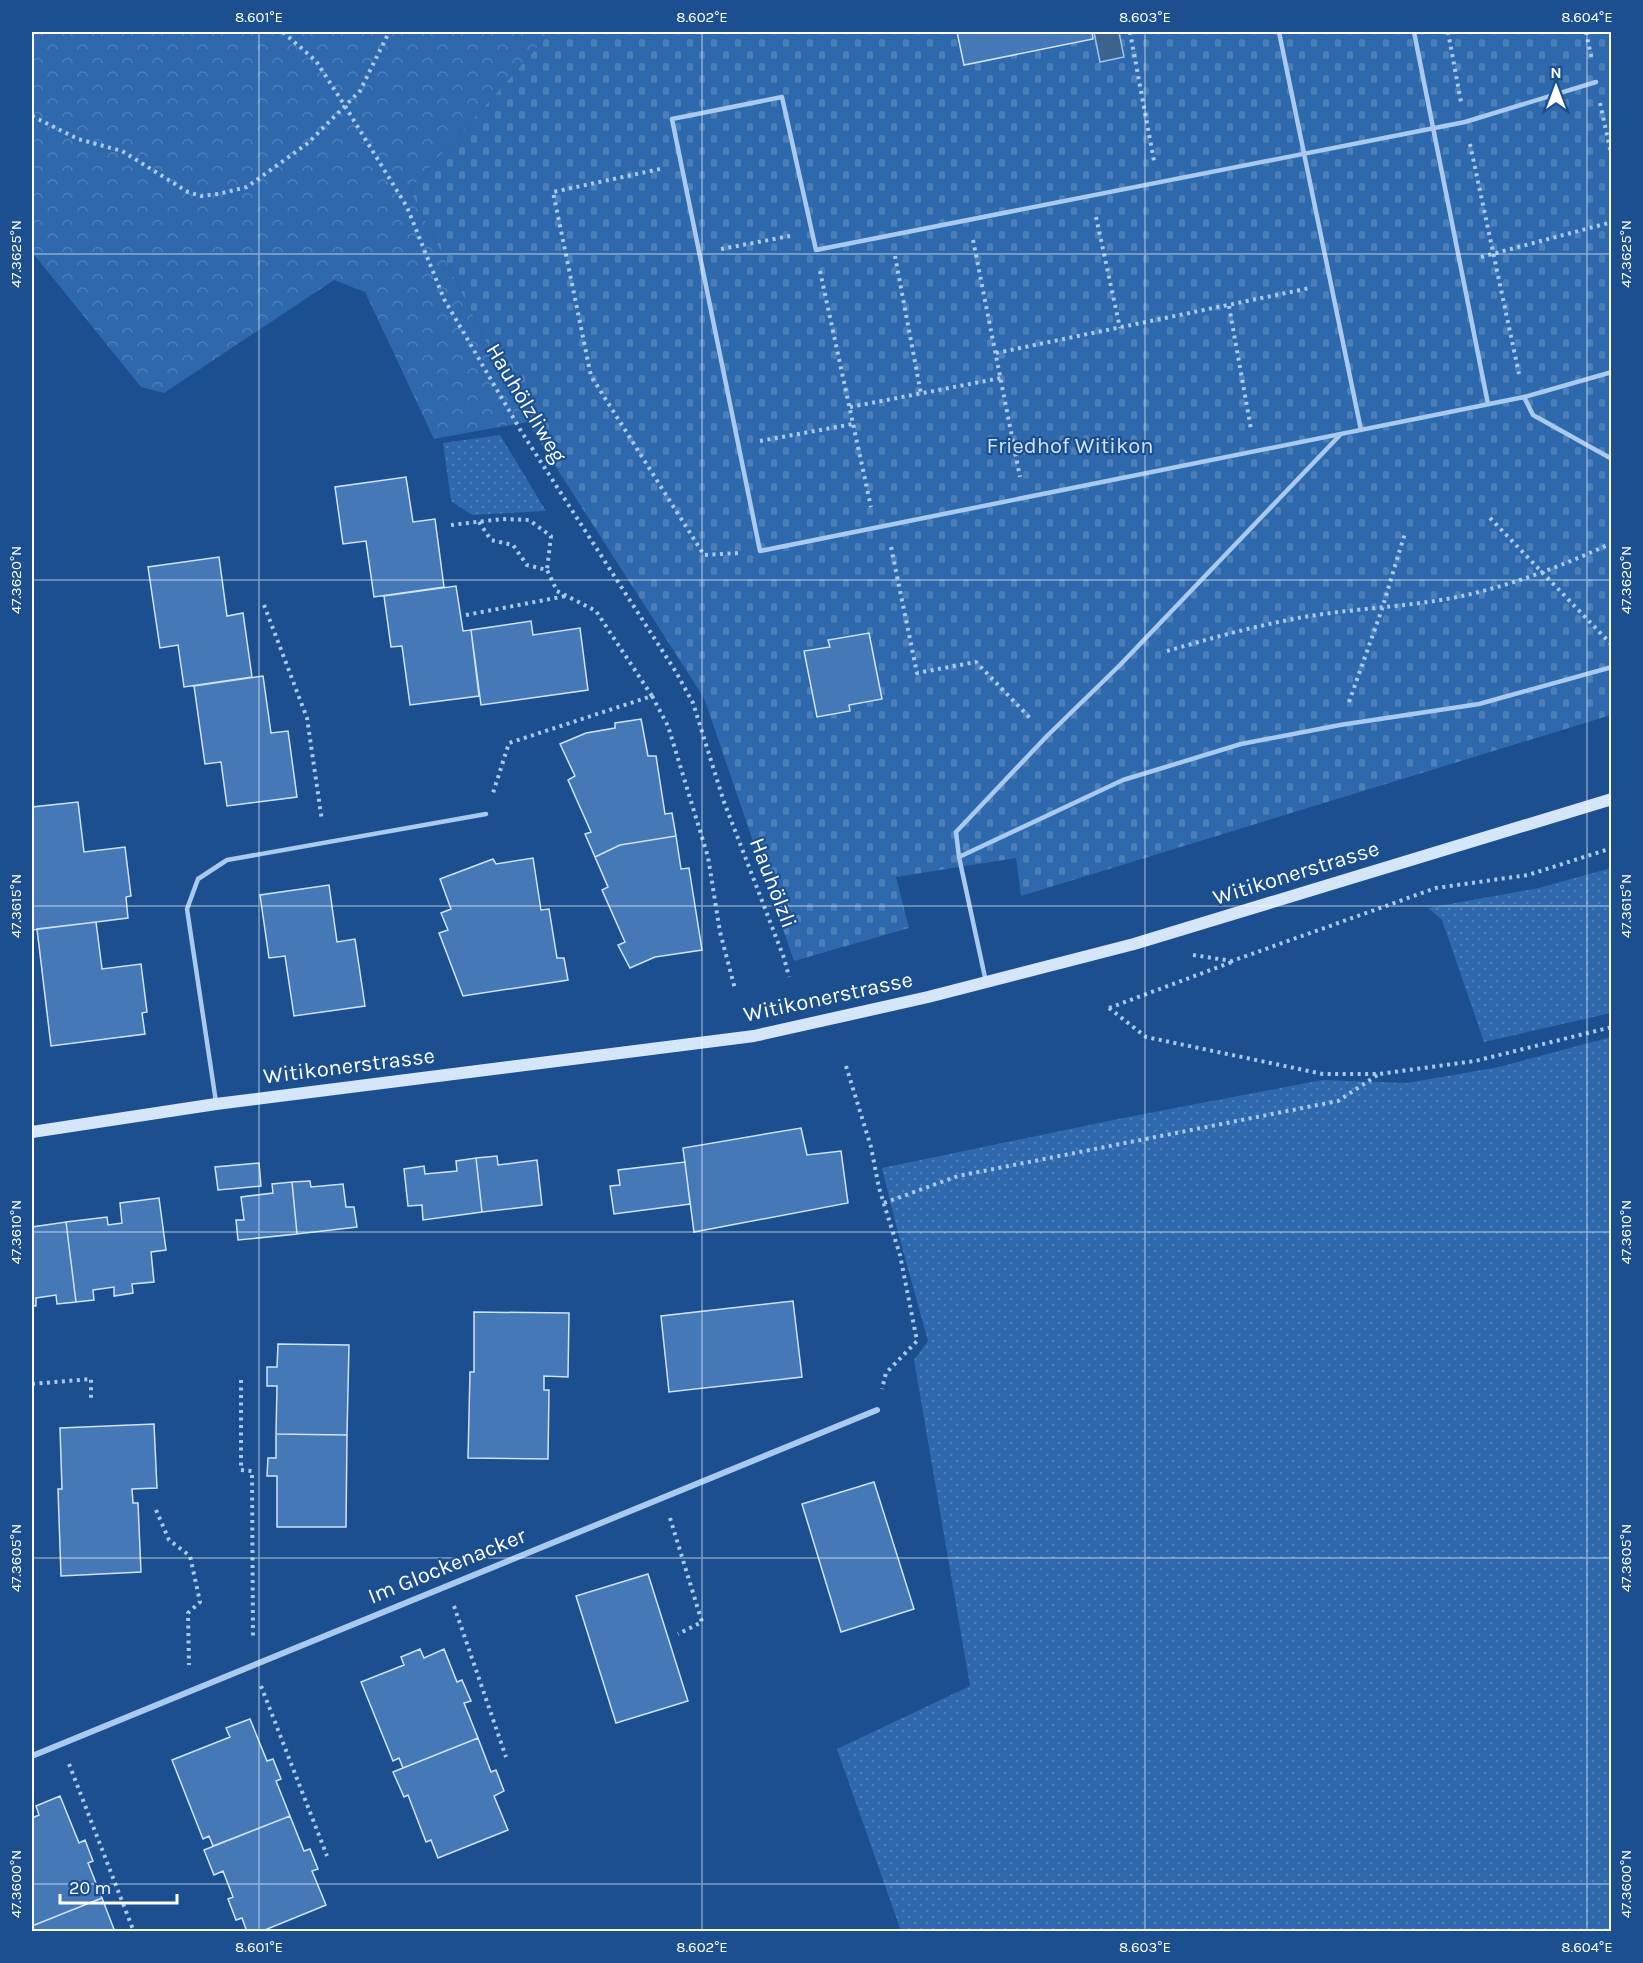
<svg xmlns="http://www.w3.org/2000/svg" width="1643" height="1963" viewBox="0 0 1643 1963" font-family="Karla,sans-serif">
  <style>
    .green { fill: url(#green-dots) }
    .forest { fill: url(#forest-crowns) }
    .cemetery { fill: url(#cemetery-stones) }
    .water { fill: #3c6290; stroke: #9cc4f0; stroke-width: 1.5 }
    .building { fill: #4478b7; stroke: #cfe3fa; stroke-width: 1.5 }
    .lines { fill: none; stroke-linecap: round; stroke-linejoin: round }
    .path { stroke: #a9c9ee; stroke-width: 4; stroke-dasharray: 3 4.5; stroke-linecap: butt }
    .lane { stroke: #a9c9ee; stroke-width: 4.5 }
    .street { stroke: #a9c9ee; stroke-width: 6 }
    .secondary { stroke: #d6e6fa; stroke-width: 12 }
    .ticks { fill: none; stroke: #fff; stroke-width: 1.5; stroke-opacity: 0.45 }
    .labels { text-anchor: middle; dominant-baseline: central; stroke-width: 4.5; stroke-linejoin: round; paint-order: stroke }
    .street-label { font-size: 22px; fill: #fff; stroke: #1b4f8f }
    .park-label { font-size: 22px; fill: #cfe3fa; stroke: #1b4f8f }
    .neatline { fill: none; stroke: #fff; stroke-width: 2 }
    .ticks-label { font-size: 15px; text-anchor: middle; fill: #fff }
  </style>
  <defs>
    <pattern id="green-dots" width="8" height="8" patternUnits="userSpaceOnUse" patternTransform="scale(1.5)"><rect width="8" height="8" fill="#2e69ad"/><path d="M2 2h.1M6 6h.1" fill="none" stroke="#4d80b9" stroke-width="1.8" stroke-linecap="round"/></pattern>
    <pattern id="forest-crowns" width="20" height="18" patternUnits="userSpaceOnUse" patternTransform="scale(1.5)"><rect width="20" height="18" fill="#2e69ad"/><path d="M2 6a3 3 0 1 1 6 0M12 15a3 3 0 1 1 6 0" fill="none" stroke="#4d80b9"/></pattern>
    <pattern id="cemetery-stones" width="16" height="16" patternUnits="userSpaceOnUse" patternTransform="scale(1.5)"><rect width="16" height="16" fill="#2e69ad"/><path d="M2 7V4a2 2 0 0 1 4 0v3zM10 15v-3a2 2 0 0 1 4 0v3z" fill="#4d80b9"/></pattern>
  </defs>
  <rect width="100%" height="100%" fill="#1b4f8f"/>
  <path class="green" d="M 500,435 L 546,511 L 472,515 L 451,501 L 443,443 Z
    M 1611,868 L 1611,1013 L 1484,1042 L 1442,920 L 1428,908 L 1539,888 Z
    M 1611,1037 L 1611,1931 L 901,1931 L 837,1749 L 970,1686 L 914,1360 L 928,1341 L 896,1225 L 882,1168 L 1123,1118 L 1322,1080 L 1407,1083 L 1499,1067 Z"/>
  <path class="forest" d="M 32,32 L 551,32 L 410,190 L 527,422 L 434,439 L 365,292 L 334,280 L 164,393 L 141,387 L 32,252 Z"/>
  <path class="cemetery" d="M 551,32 L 1611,32 L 1611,715 L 1021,896 L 1016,858 L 896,877 L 909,928 L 794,961 L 704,698 L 527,422 L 410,190 Z"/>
  <path class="water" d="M 1094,32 L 1119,32 L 1124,57 L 1100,62 Z"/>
  <path class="building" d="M 957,32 L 1092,32 L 1093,39 L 964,65 Z
    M 406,477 L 413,522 L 435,519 L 444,587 L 374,597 L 366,541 L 343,544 L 335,487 Z
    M 219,557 L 227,616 L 243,613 L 252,677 L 184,687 L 178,645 L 160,648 L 148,567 Z
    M 456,586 L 463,631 L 471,630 L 479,696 L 410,705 L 402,646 L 391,647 L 384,596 Z
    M 531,621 L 533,635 L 580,628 L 588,690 L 481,705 L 471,630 Z
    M 869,633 L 882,699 L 849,705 L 850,711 L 817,717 L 804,651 L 830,647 L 828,640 Z
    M 263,676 L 271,733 L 288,731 L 297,797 L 227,806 L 221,762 L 205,764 L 194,686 Z
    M 641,719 L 648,756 L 656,756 L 665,814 L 672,813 L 676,836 L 620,845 L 595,857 L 585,834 L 591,832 L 568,780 L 575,776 L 560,744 L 586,733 L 615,728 L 615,723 Z
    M 78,802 L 84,852 L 125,847 L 131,896 L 126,897 L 128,918 L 32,930 L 32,807 Z
    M 676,836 L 681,869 L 689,868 L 702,950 L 655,957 L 630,968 L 618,945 L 625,942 L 602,890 L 608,887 L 595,857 L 620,845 Z
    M 533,858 L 541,910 L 549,909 L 557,958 L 564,958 L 568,980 L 463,996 L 439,933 L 448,930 L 441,913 L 451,909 L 440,879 L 493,859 L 496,864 Z
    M 329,885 L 337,942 L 355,939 L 365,1006 L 294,1016 L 285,956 L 269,958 L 260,895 Z
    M 96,922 L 102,969 L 141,964 L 147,1012 L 142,1013 L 145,1034 L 51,1046 L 37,929 Z
    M 801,1128 L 807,1155 L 841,1151 L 848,1203 L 694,1232 L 683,1148 Z
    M 497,1156 L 498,1165 L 537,1160 L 542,1205 L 482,1212 L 476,1158 Z
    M 476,1158 L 482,1212 L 423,1220 L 422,1205 L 408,1206 L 404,1169 L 424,1166 L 425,1174 L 457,1171 L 456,1161 Z
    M 685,1162 L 690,1204 L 614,1214 L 610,1186 L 620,1185 L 618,1170 Z
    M 259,1163 L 261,1186 L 218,1190 L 215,1167 Z
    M 310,1181 L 311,1187 L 343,1184 L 346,1207 L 354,1207 L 357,1227 L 297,1234 L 292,1182 Z
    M 292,1182 L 297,1234 L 238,1240 L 236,1220 L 244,1220 L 241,1197 L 273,1193 L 272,1184 Z
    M 159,1198 L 166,1250 L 151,1252 L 154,1282 L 132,1284 L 133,1293 L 114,1296 L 114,1287 L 93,1290 L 94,1300 L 76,1302 L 66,1222 L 107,1217 L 108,1225 L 122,1223 L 120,1203 Z
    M 66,1222 L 76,1302 L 57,1304 L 56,1295 L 36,1298 L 36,1306 L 32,1306 L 32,1227 Z
    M 793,1301 L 802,1377 L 669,1392 L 661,1316 Z
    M 474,1312 L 569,1313 L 568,1377 L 544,1376 L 544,1390 L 549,1390 L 548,1459 L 468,1458 L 470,1372 L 474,1372 Z
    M 278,1344 L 349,1345 L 347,1435 L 276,1434 L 277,1386 L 267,1386 L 267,1367 L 277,1367 Z
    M 154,1424 L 157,1488 L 132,1489 L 133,1503 L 138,1503 L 141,1572 L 61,1576 L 58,1489 L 62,1489 L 60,1428 Z
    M 276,1434 L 347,1435 L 346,1527 L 277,1527 L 277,1476 L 267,1476 L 268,1458 L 276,1458 Z
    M 874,1482 L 914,1609 L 841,1632 L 802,1504 Z
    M 648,1574 L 688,1701 L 616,1723 L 576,1596 Z
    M 420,1649 L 424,1658 L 444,1649 L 457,1682 L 462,1680 L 471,1701 L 464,1703 L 478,1738 L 403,1768 L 399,1758 L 393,1761 L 361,1682 L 404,1665 L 401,1657 Z
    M 250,1719 L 267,1761 L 273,1759 L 281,1779 L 276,1781 L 290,1816 L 213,1846 L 209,1836 L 203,1839 L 172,1760 L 230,1737 L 226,1728 Z
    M 478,1738 L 491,1772 L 496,1770 L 504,1791 L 494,1796 L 508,1830 L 438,1858 L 431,1840 L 426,1842 L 408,1795 L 404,1797 L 393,1772 Z
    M 60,1796 L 79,1843 L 85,1840 L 93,1861 L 88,1863 L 102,1898 L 32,1926 L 32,1818 L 39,1815 L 36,1806 Z
    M 290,1816 L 304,1851 L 310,1849 L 318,1869 L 312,1871 L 326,1905 L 260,1932 L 247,1932 L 242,1918 L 236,1920 L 228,1899 L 233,1897 L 223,1871 L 214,1875 L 204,1850 Z
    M 102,1898 L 115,1932 L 32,1932 L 32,1926 Z"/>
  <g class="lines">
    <path class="path" d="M 283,32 L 316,61 L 345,106 L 407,207 L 444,299 L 521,431 L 676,672 L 693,703 L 724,802 L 784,958 L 789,977
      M 1130,32 L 1154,161
      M 1448,32 L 1461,102
      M 1586,32 L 1592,60
      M 1600,103 L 1612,158
      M 32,116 L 78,139 L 122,151 L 188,192 L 201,196 L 218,194 L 247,187 L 308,143 L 360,91 L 389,32
      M 1470,144 L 1519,374
      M 660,169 L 553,192 L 591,376 L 704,555 L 738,553
      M 1096,217 L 1120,328
      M 973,240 L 1020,477
      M 721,249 L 790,236
      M 895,256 L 921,394
      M 1481,257 L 1612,222
      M 820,271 L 871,507
      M 1229,306 L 1251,429
      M 996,353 L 1310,288
      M 850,407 L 1001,378
      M 760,441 L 853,424
      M 1490,518 L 1611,644
      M 479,522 L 491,540 L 513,545 L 527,565 L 547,570 L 557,591 L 596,611 L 652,696 L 509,743 L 493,793
      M 451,525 L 502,519 L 529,520 L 551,536 L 547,570
      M 891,547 L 917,673 L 976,662 L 1032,720
      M 264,605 L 307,718 L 322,821
      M 466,615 L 566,596
      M 1167,651 C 1212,638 1258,625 1304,617 C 1356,608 1410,607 1462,596 C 1513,585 1564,565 1612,543
      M 652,696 L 668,726 L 708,857 L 720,932 L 735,989
      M 1349,702 L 1382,609 L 1405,533
      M 1193,955 L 1232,961 L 1436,888 L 1528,875 L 1612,848
      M 1109,1008 L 1146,1037 L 1323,1074 L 1379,1074 L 1475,1061 L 1612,1027
      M 1109,1008 L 1232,962
      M 846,1066 L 871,1147 L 879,1188 L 900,1255 L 917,1341 L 886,1373 L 882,1389
      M 884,1203 L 958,1176 L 1338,1101 L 1379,1074
      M 241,1380 L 241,1470 L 252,1471 L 253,1639
      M 32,1384 L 91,1379 L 91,1399
      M 156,1510 L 169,1540 L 190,1556 L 200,1602 L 188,1613 L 189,1665
      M 670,1518 L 702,1622 L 678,1634
      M 454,1606 L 506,1757
      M 261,1686 L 327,1856
      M 69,1764 L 134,1932"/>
    <path class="lane" d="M 1279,32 L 1361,430
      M 1414,32 L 1488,404
      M 1596,82 L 1465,122 L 816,250 L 782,97 L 672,119 L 760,551 L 1524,397 L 1612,372
      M 1524,397 L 1533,415 L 1612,459
      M 959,857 L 1123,780 L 1241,744 L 1340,725 L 1479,704 L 1612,667
      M 986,982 L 959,857 L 956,832 L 1047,736 L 1120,665 L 1340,435
      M 216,1102 L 187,909 L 198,879 L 227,860 L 486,814"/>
    <path class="street" d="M 32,1756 L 877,1410"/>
    <path class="secondary" d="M 32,1132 L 216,1104 L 754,1036 L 928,997 L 1134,944 L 1612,799"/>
  </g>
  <path class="ticks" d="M 259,32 L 259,1932M 702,32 L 702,1932M 1145,32 L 1145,1932M 1587,32 L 1587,1932M 32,254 L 1612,254M 32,580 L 1612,580M 32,906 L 1612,906M 32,1232 L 1612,1232M 32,1558 L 1612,1558M 32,1884 L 1612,1884"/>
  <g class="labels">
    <g class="street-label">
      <text transform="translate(526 403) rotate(59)">Hauhölzliweg</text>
      <text transform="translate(1296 873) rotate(-17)">Witikonerstrasse</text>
      <text transform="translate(773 883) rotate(69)">Hauhölzli</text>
      <text transform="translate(828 997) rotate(-12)">Witikonerstrasse</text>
      <text transform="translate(349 1066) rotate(-7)">Witikonerstrasse</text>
      <text transform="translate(447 1566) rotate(-22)">Im Glockenacker</text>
    </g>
    <g class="park-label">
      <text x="1070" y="446">Friedhof Witikon</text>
    </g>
  </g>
  <rect width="1643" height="1963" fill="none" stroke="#1b4f8f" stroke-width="66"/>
  <g transform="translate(1556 87)" stroke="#1b4f8f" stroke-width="4.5" paint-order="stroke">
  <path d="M0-4.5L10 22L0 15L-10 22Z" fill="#ffffff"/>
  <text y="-9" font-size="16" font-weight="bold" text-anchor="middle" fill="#ffffff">N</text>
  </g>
  <path d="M60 1894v9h117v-9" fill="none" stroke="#ffffff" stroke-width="3"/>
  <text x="69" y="1894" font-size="18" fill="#ffffff" stroke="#1b4f8f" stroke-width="4.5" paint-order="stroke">20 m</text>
  <rect x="33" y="33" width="1577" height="1897" class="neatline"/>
  <g class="ticks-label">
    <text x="259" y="22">8.601°E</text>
    <text x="702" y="22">8.602°E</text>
    <text x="1145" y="22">8.603°E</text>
    <text x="1587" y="22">8.604°E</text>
    <text transform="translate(16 254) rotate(-90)" y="5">47.3625°N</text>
    <text transform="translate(1626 254) rotate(-90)" y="5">47.3625°N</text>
    <text transform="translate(16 580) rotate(-90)" y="5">47.3620°N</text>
    <text transform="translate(1626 580) rotate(-90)" y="5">47.3620°N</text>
    <text transform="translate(16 906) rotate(-90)" y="5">47.3615°N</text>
    <text transform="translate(1626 906) rotate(-90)" y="5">47.3615°N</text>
    <text transform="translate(16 1232) rotate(-90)" y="5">47.3610°N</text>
    <text transform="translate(1626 1232) rotate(-90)" y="5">47.3610°N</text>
    <text transform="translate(16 1558) rotate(-90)" y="5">47.3605°N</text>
    <text transform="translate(1626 1558) rotate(-90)" y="5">47.3605°N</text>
    <text transform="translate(16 1884) rotate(-90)" y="5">47.3600°N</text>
    <text transform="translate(1626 1884) rotate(-90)" y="5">47.3600°N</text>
    <text x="259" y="1952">8.601°E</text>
    <text x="702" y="1952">8.602°E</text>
    <text x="1145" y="1952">8.603°E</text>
    <text x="1587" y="1952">8.604°E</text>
  </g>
</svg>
